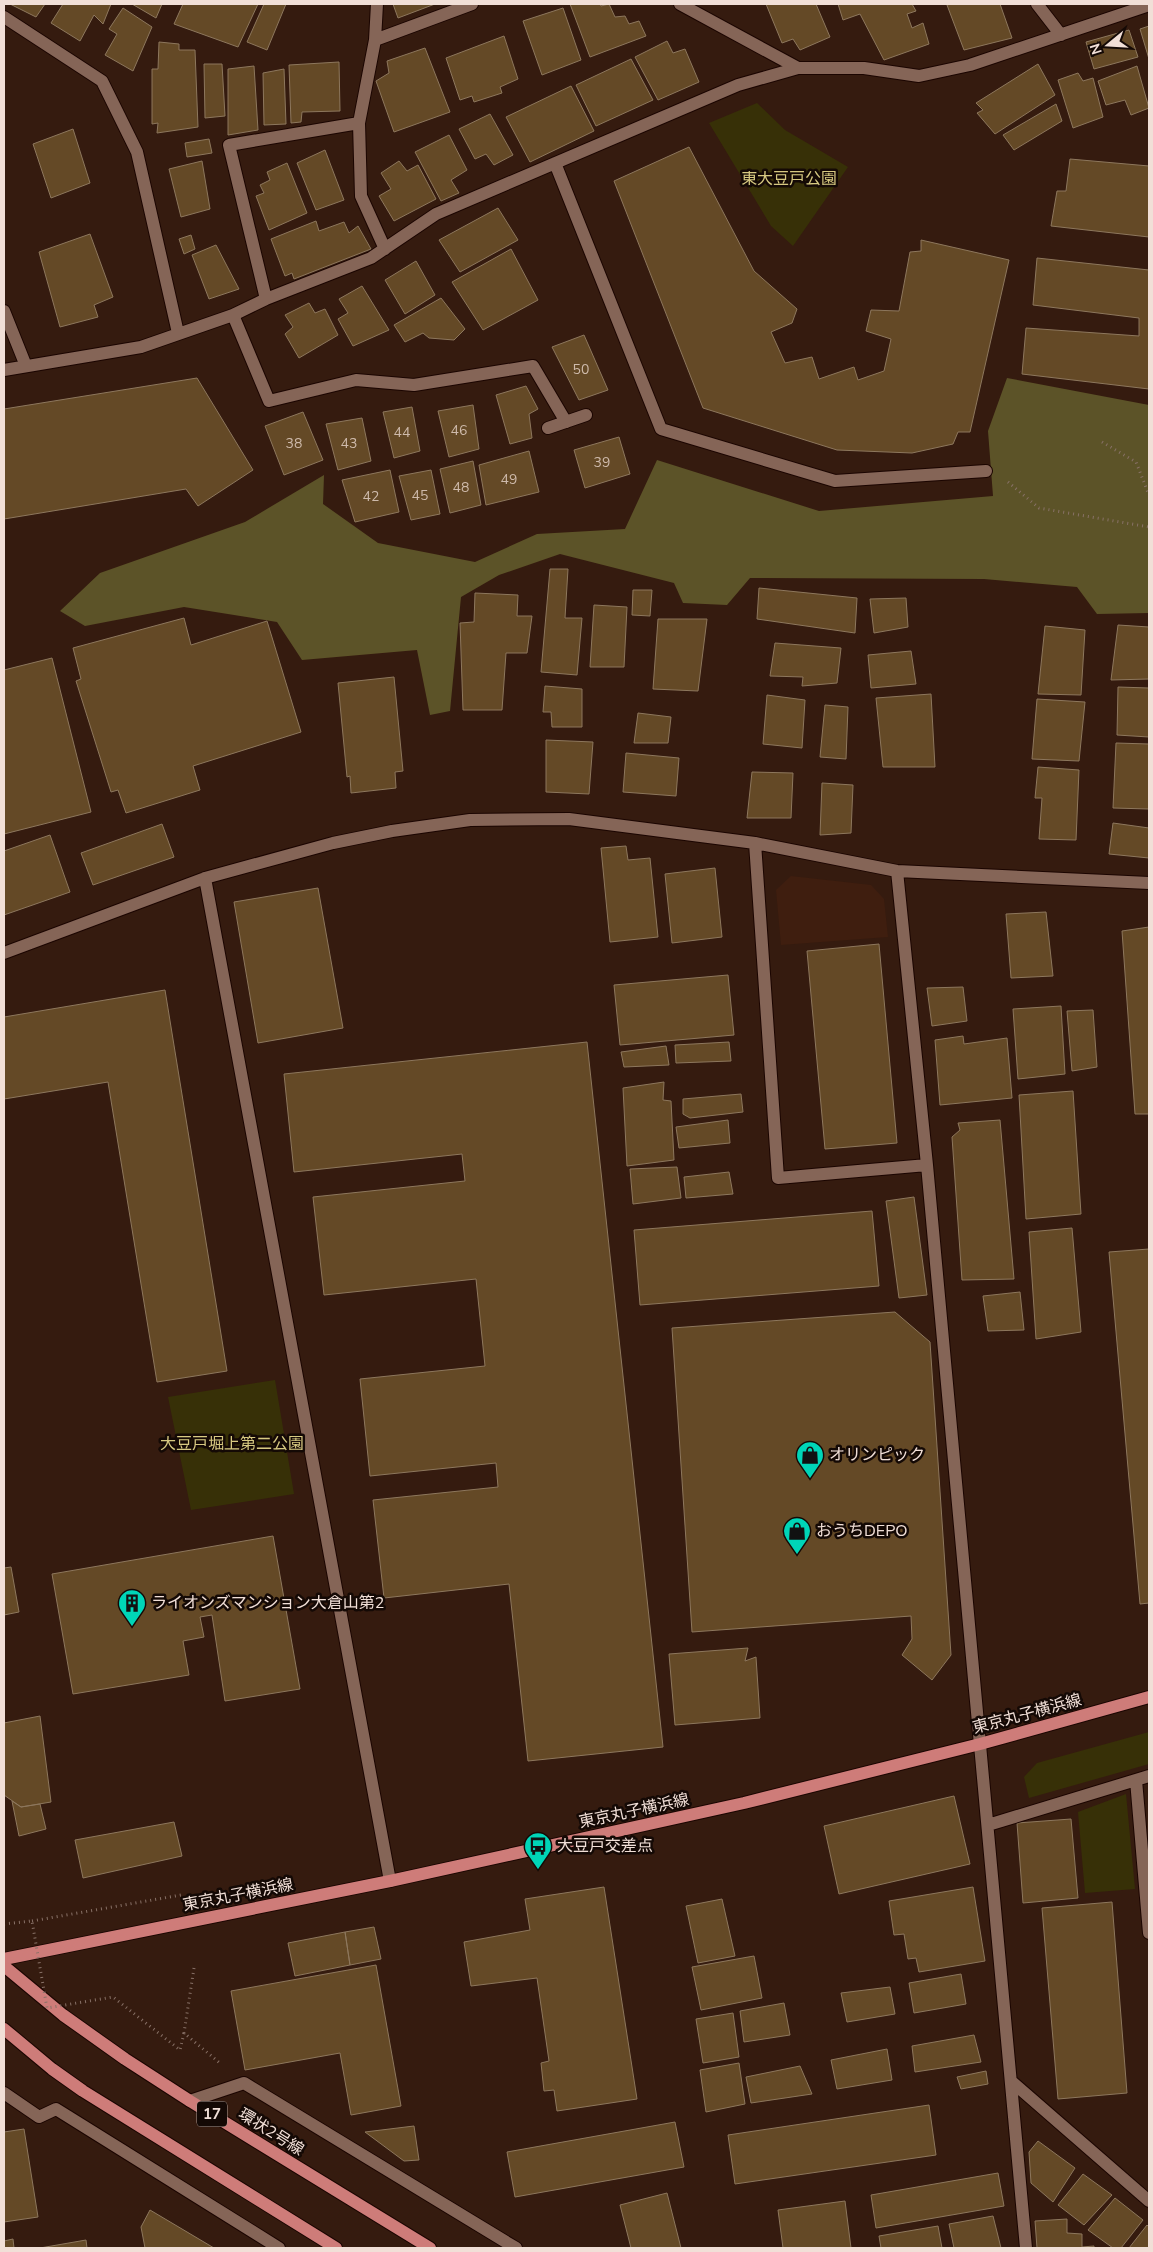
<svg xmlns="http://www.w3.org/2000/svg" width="1153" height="2252" viewBox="0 0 1153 2252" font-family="'Nunito Sans','Noto Sans JP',sans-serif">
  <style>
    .built { fill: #3f1e0f }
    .green { fill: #373007 }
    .forest { fill: #5c5328 }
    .building { fill: #644926; stroke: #8d775d }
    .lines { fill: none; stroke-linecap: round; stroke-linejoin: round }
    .minor-casing { stroke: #1b0500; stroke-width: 14 }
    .major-casing { stroke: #1b0500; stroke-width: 14 }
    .path { stroke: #887167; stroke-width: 3; stroke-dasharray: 1 4; stroke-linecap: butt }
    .minor { stroke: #856557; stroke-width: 12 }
    .major { stroke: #ce7c79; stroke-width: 12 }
    .path-bridge { stroke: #887167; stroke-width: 3; stroke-dasharray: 1 4; stroke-linecap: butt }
    .labels { text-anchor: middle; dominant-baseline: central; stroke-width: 5; stroke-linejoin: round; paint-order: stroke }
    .number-label { font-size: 14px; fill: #cebaab }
    .shield { fill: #140905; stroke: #af9f98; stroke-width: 1 }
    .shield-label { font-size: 15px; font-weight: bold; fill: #f1dfd7 }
    .park-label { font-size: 16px; fill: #d7c981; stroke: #140905 }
    .poi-label { font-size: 16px; fill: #f1dfd7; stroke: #140905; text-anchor: start }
    .street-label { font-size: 16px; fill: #f1dfd7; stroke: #140905 }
  </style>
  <rect width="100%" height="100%" fill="#351b0f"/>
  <path class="built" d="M 791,876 L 871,885 L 884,899 L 888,937 L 781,945 L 776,890 Z"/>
  <path class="green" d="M 757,103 L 785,130 L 848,167 L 793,246 L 771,226 L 709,123 Z
    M 275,1380 L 294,1494 L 191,1510 L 168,1397 Z
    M 1149,1732 L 1149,1764 L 1029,1798 L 1024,1777 L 1037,1763 Z
    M 1126,1794 L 1135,1889 L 1085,1893 L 1078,1812 Z"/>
  <path class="forest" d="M 1007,378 L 1149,405 L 1149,613 L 1097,614 L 1077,587 L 984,579 L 750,578 L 727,605 L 683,603 L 674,583 L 560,554 L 499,575 L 461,597 L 450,711 L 430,715 L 417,650 L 302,660 L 277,622 L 184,607 L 85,626 L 60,611 L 100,573 L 245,522 L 324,475 L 323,504 L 378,543 L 475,562 L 537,534 L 625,529 L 657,460 L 819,511 L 993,496 L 988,431 Z"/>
  <path class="building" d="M 10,4 L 45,4 L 36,17 Z
    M 63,4 L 111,4 L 103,24 L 94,15 L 80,41 L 51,23 Z
    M 132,4 L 162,4 L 156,18 Z
    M 183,4 L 258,4 L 238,47 L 174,24 Z
    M 264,4 L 286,4 L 267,50 L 247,42 Z
    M 393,4 L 435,4 L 398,18 Z
    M 570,4 L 600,4 L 601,6 L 609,4 L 615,17 L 625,16 L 629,24 L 639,21 L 646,36 L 590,57 Z
    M 766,4 L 816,4 L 830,37 L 800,50 L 793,39 L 782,43 Z
    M 838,4 L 912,4 L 916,11 L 907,14 L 912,28 L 923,23 L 929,44 L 884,60 L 860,14 L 843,20 Z
    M 951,4 L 1000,4 L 1012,38 L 964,50 L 947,5 Z
    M 123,8 L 152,27 L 133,71 L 105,55 L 117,34 L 109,29 Z
    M 563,8 L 581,60 L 542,75 L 523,21 Z
    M 1149,26 L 1149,59 L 1140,29 Z
    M 1129,30 L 1138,57 L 1094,69 L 1086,42 Z
    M 504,36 L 518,79 L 500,87 L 502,93 L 474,102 L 472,96 L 460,100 L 446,58 Z
    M 667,41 L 673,53 L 685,49 L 699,82 L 658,100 L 635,57 Z
    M 159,42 L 179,44 L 179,50 L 195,50 L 198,127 L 157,133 L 158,123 L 152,124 L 152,69 L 158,69 Z
    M 425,48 L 450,112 L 394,132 L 376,81 L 389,73 L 387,61 Z
    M 631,59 L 653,100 L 596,126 L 576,85 Z
    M 339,62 L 340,111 L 302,112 L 301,122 L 291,123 L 289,65 Z
    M 204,64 L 222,64 L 225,116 L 205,118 Z
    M 1038,64 L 1055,95 L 995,134 L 977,113 L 983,110 L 976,103 Z
    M 254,66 L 258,130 L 228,135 L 228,69 Z
    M 1137,66 L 1149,108 L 1131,115 L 1125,100 L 1106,105 L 1098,81 Z
    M 284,69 L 286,124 L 264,125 L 263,73 Z
    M 1078,73 L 1083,81 L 1093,78 L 1103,117 L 1073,128 L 1058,80 Z
    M 571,86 L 594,131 L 530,162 L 506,117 Z
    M 1056,104 L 1062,121 L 1014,150 L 1003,135 Z
    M 490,114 L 513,155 L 494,165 L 486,154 L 475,159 L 459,129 Z
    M 73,129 L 90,183 L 51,198 L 33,144 Z
    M 449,135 L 467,170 L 451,180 L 459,193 L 441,201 L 415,152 Z
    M 209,139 L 212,153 L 187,157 L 185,143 Z
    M 689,147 L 754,271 L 797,309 L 792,323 L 771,332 L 785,363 L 812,357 L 819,379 L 854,367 L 858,380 L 884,371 L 891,339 L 866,331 L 871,310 L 899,311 L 910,252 L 921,251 L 921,240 L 1009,260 L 970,432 L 958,432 L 953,444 L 912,453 L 837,450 L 703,408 L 614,181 Z
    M 325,150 L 344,200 L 316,210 L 297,163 Z
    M 1070,159 L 1149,166 L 1149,237 L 1051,226 L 1057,191 L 1066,191 Z
    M 202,161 L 210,209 L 181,217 L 169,169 Z
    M 399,161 L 407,171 L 418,165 L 436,199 L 394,221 L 379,196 L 391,189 L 381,173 Z
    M 287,163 L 307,213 L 269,230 L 256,196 L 264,193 L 260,185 L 270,180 L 267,172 Z
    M 498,208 L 518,240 L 460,272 L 439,240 Z
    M 316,221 L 319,231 L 344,222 L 349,233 L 358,226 L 371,249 L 294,279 L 292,273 L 285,276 L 271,239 Z
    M 90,234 L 113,297 L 94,305 L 98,317 L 60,327 L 39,252 Z
    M 191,235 L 195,249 L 184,254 L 179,239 Z
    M 216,245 L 239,289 L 209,299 L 192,255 Z
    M 511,249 L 538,300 L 483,330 L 452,282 Z
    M 1037,258 L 1149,270 L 1149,389 L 1022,374 L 1026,328 L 1139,336 L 1139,318 L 1033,305 Z
    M 416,261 L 435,295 L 405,314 L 385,280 Z
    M 362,286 L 389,330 L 353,346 L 338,319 L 348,313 L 339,299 Z
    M 441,298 L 465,329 L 454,340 L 429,338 L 423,333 L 405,342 L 394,325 Z
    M 309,303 L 315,313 L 325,309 L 338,335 L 299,358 L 285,334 L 293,327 L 285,315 Z
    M 584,335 L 608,390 L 579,400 L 552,347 Z
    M 197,378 L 253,470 L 198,506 L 186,489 L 4,519 L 4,409 Z
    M 526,386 L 538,409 L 529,414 L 532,438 L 510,444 L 496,395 Z
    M 473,405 L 479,449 L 449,457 L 438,411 Z
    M 412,407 L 420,451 L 394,458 L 383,412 Z
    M 303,412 L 323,460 L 284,475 L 265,426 Z
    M 362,418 L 371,461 L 338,470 L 326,424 Z
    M 619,437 L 630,474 L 585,488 L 574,450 Z
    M 529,451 L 539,492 L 486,505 L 479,465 Z
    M 473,461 L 481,505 L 450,513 L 440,469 Z
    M 390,470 L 399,512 L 355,522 L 342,480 Z
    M 431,470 L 440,514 L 411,520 L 399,476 Z
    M 550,569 L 568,569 L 565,618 L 582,618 L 577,675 L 541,672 Z
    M 759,588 L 857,598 L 855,633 L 757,619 Z
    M 633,590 L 652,590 L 650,616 L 632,615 Z
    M 475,593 L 518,595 L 517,616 L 532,616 L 527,653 L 506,653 L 502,710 L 463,710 L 460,623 L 474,622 Z
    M 906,598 L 908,627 L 874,633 L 870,599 Z
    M 594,605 L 627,607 L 624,667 L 590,667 Z
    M 184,618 L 191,645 L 267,621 L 301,732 L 193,766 L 200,790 L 126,813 L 118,790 L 111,792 L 76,681 L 81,679 L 73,648 Z
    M 658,619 L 707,619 L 698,691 L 653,689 Z
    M 1118,625 L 1149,627 L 1149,679 L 1111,680 Z
    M 1045,626 L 1085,630 L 1081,695 L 1038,694 Z
    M 775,643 L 841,648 L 837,683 L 802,686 L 803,677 L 770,676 Z
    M 911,651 L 916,684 L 871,688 L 868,655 Z
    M 52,658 L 91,812 L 4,834 L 4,670 Z
    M 394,677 L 403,771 L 395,772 L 396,788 L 351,793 L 350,776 L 347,777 L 338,683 Z
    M 545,686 L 582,689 L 582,727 L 552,727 L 551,712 L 543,712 Z
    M 1118,687 L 1149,688 L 1149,737 L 1117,735 Z
    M 931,694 L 935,767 L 883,767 L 876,698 Z
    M 767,695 L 805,700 L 802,748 L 763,744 Z
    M 1037,699 L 1085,702 L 1079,761 L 1032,759 Z
    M 825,705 L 848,707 L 846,759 L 820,757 Z
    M 638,713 L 671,717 L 668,743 L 634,743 Z
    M 546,740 L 593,742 L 589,794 L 546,792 Z
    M 1116,743 L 1149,744 L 1149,809 L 1113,808 Z
    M 626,753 L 679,758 L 676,796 L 623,792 Z
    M 1038,767 L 1079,770 L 1076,840 L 1039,839 L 1042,798 L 1035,798 Z
    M 752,772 L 793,773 L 791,818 L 747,818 Z
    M 822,783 L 853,785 L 851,833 L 820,835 Z
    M 1113,823 L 1149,828 L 1149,858 L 1109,854 Z
    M 162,824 L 174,857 L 93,885 L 81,853 Z
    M 50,835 L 70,892 L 4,915 L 4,851 Z
    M 626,846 L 628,860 L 650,858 L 658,937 L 610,942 L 601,848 Z
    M 715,868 L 722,937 L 672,943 L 665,874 Z
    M 318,888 L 343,1028 L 258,1043 L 234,902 Z
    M 1046,912 L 1053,976 L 1011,978 L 1006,914 Z
    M 1149,927 L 1149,1114 L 1135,1114 L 1122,931 Z
    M 879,944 L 897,1143 L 825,1149 L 807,951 Z
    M 728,975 L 734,1035 L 620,1045 L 614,985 Z
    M 963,987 L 967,1021 L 932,1026 L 927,988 Z
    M 165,990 L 227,1371 L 157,1382 L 108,1082 L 4,1099 L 4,1017 Z
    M 1061,1006 L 1065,1074 L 1018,1079 L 1013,1009 Z
    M 1093,1010 L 1097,1067 L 1072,1071 L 1067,1011 Z
    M 963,1036 L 964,1044 L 1007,1038 L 1012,1098 L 940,1105 L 935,1040 Z
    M 587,1042 L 663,1747 L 528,1761 L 509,1584 L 384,1598 L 373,1500 L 498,1487 L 496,1463 L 370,1476 L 360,1379 L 485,1366 L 476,1279 L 324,1295 L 313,1197 L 465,1181 L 462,1154 L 294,1172 L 284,1074 Z
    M 729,1042 L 731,1061 L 676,1063 L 675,1045 Z
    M 666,1046 L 669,1065 L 624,1067 L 621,1052 Z
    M 664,1082 L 663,1100 L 671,1101 L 674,1160 L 627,1166 L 623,1088 Z
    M 1073,1091 L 1081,1214 L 1026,1219 L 1019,1095 Z
    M 741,1094 L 743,1112 L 690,1118 L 683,1114 L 683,1099 Z
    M 728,1120 L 730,1143 L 679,1148 L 676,1127 Z
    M 1000,1120 L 1014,1279 L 962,1280 L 952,1137 L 960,1130 L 958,1123 Z
    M 677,1167 L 681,1198 L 633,1204 L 630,1169 Z
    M 729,1172 L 733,1194 L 686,1198 L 684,1177 Z
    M 914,1197 L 927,1295 L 899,1298 L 886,1201 Z
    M 872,1211 L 879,1286 L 640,1305 L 634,1230 Z
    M 1072,1228 L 1081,1332 L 1036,1339 L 1029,1232 Z
    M 1149,1249 L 1149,1603 L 1140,1604 L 1109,1252 Z
    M 1020,1292 L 1024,1330 L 988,1331 L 983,1296 Z
    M 895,1312 L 930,1342 L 951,1655 L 932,1680 L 902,1655 L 912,1639 L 911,1616 L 692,1632 L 672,1328 Z
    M 273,1536 L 300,1689 L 225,1701 L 212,1615 L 200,1617 L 204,1637 L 183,1641 L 189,1675 L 73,1694 L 52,1574 Z
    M 11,1567 L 19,1612 L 4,1615 L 4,1568 Z
    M 748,1648 L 745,1661 L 756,1657 L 760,1718 L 675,1725 L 669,1654 Z
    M 40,1716 L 51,1802 L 21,1807 L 4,1795 L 4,1723 Z
    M 954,1796 L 970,1864 L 839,1894 L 824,1826 Z
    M 12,1801 L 21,1807 L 40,1804 L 46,1829 L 19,1836 Z
    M 1071,1819 L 1078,1898 L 1023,1903 L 1017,1823 Z
    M 174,1822 L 182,1856 L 83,1878 L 75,1840 Z
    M 604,1887 L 637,2099 L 557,2111 L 554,2090 L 544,2091 L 541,2063 L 549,2061 L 537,1978 L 471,1986 L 464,1942 L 530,1930 L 525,1899 Z
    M 973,1887 L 985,1961 L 919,1972 L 916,1958 L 908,1959 L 904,1934 L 894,1935 L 889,1901 Z
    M 722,1899 L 735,1956 L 698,1963 L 686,1906 Z
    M 1112,1902 L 1127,2093 L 1058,2099 L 1042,1908 Z
    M 374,1927 L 381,1959 L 350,1965 L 345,1932 Z
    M 345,1932 L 350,1965 L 295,1976 L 288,1943 Z
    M 754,1956 L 762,1998 L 701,2010 L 692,1967 Z
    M 376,1965 L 401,2106 L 351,2115 L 340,2053 L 245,2070 L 231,1991 Z
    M 961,1974 L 966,2004 L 914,2013 L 909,1983 Z
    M 890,1987 L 895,2014 L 847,2022 L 841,1993 Z
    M 784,2003 L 790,2035 L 744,2042 L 740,2011 Z
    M 733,2013 L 739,2057 L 703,2063 L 696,2019 Z
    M 974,2035 L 981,2062 L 915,2072 L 912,2046 Z
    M 887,2049 L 892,2080 L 837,2089 L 831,2060 Z
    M 739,2063 L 745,2104 L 706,2112 L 700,2070 Z
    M 800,2066 L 812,2094 L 751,2103 L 746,2077 Z
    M 986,2071 L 988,2084 L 961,2089 L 957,2077 Z
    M 929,2105 L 936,2155 L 735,2184 L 728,2135 Z
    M 675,2122 L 684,2167 L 515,2197 L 507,2152 Z
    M 414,2126 L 419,2160 L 404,2161 L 365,2132 Z
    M 24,2129 L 38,2217 L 4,2222 L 4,2132 Z
    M 1038,2141 L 1075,2168 L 1053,2202 L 1031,2183 L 1029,2152 Z
    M 998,2173 L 1004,2206 L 876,2228 L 871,2195 Z
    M 1083,2174 L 1112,2195 L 1084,2225 L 1058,2205 Z
    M 667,2193 L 681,2248 L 631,2248 L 620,2205 Z
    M 1115,2198 L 1143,2220 L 1121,2248 L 1113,2248 L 1088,2230 Z
    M 845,2201 L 851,2248 L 783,2248 L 778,2210 Z
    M 150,2210 L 214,2248 L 145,2248 L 141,2227 Z
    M 993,2216 L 1001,2248 L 954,2248 L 949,2224 Z
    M 1067,2219 L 1067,2233 L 1082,2234 L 1082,2247 L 1094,2246 L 1094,2248 L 1037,2248 L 1035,2221 Z
    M 1147,2225 L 1149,2227 L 1149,2248 L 1129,2248 Z
    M 938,2226 L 942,2248 L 881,2248 L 879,2236 Z
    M 13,2239 L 14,2248 L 4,2248 L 4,2241 Z
    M 86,2240 L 87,2248 L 40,2248 Z"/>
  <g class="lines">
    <g class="minor-casing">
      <path id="minor" d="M 377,4 L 375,40 L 359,123 L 361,196 L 385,249
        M 680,4 L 798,68
        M 1037,4 L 1061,35
        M 4,17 L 102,81 L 137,152 L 178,333
        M 375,40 L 472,4
        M 555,163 L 661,429 L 835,481 L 986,471
        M 266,299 L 229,145 L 359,123
        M 4,311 L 26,366
        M 233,315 L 269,401 L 356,380 L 414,385 L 533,366 L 566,422
        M 4,370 L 141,347 L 233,315 L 266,299 L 371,258 L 436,214 L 738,85 L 798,68 L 864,68 L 919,76 L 970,65 L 1149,5
        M 548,428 L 586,415
        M 755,843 L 778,1178 L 927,1165
        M 897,871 L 927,1165 L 1026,2248
        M 205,878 L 390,1881
        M 4,953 L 205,878 L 333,843 L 392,831 L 470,820 L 569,819 L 755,843 L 897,871 L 1149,883
        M 1136,1780 L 1149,1933
        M 988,1825 L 1149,1776
        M 1011,2081 L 1149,2201
        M 4,2093 L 39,2117 L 56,2109 L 279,2248
        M 190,2101 L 244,2083 L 516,2248"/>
    </g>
    <g class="major-casing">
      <path id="major" d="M 4,1959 L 390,1881 L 744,1803 L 980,1744 L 1149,1697
        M 4,1966 L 63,2015 L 125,2059 L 190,2101 L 430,2248
        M 4,2029 L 52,2069 L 83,2091 L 336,2248"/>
    </g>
    <path class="path" d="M 1102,442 L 1136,462 L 1149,495
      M 1008,482 L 1039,508 L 1149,527
      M 32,1921 L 181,1895
      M 194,1968 L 184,2033 L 221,2064"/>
    <use href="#minor" class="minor"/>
    <use href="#major" class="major"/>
    <path class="path-bridge" d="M 4,1924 L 32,1921 L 47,2008 L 113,1997 L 180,2050 L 184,2033"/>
  </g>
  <defs>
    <g id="shop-pin" transform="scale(1.4375)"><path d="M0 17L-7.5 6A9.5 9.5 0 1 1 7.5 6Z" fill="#00d5b7" stroke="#140905"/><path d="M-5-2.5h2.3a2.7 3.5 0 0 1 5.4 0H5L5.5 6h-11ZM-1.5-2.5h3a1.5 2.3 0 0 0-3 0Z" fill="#111"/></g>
    <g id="building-pin" transform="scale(1.4375)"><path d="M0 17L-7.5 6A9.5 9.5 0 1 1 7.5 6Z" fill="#00d5b7" stroke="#140905"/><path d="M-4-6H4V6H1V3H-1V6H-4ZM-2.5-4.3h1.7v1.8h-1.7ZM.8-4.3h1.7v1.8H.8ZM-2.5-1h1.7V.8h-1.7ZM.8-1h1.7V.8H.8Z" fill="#111"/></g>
    <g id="bus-pin" transform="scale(1.4375)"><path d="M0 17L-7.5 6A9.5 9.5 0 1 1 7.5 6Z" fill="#00d5b7" stroke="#140905"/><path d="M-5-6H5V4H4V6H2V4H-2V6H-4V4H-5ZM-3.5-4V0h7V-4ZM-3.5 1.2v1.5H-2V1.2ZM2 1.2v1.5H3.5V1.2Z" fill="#111"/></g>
  </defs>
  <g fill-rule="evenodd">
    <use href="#shop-pin" x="810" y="1455"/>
    <use href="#shop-pin" x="797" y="1531"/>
    <use href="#building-pin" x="132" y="1603"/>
    <use href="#bus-pin" x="538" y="1846"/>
  </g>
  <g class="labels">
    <g class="number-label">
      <text x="581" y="369">50</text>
      <text x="459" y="430">46</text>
      <text x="402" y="432">44</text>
      <text x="294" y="443">38</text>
      <text x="349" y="443">43</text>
      <text x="602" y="462">39</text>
      <text x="509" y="479">49</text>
      <text x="461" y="487">48</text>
      <text x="420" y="495">45</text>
      <text x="371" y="496">42</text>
    </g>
    <rect class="shield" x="197" y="2101.5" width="30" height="25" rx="4"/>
    <g class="shield-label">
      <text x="212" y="2114">17</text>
    </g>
    <g class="park-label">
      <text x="789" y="179">東大豆戸公園</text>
      <text x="232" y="1444">大豆戸堀上第二公園</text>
    </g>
    <g class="poi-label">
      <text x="829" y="1455">オリンピック</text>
      <text x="816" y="1531">おうちDEPO</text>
      <text x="151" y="1603">ライオンズマンション大倉山第2</text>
      <text x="557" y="1846">大豆戸交差点</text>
    </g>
    <g class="street-label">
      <text transform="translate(1027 1714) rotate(-15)">東京丸子横浜線</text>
      <text transform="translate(634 1811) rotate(-12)">東京丸子横浜線</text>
      <text transform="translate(238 1895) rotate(-11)">東京丸子横浜線</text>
      <text transform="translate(271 2132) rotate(32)">環状2号線</text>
    </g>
  </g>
  <rect width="1153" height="2252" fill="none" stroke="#f1dfd7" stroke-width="10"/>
  <g transform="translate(1108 45) rotate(252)" stroke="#140905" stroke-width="4" paint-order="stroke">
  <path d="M0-4L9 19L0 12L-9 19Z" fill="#f1dfd7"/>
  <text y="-8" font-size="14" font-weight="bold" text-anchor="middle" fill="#f1dfd7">N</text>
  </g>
</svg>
